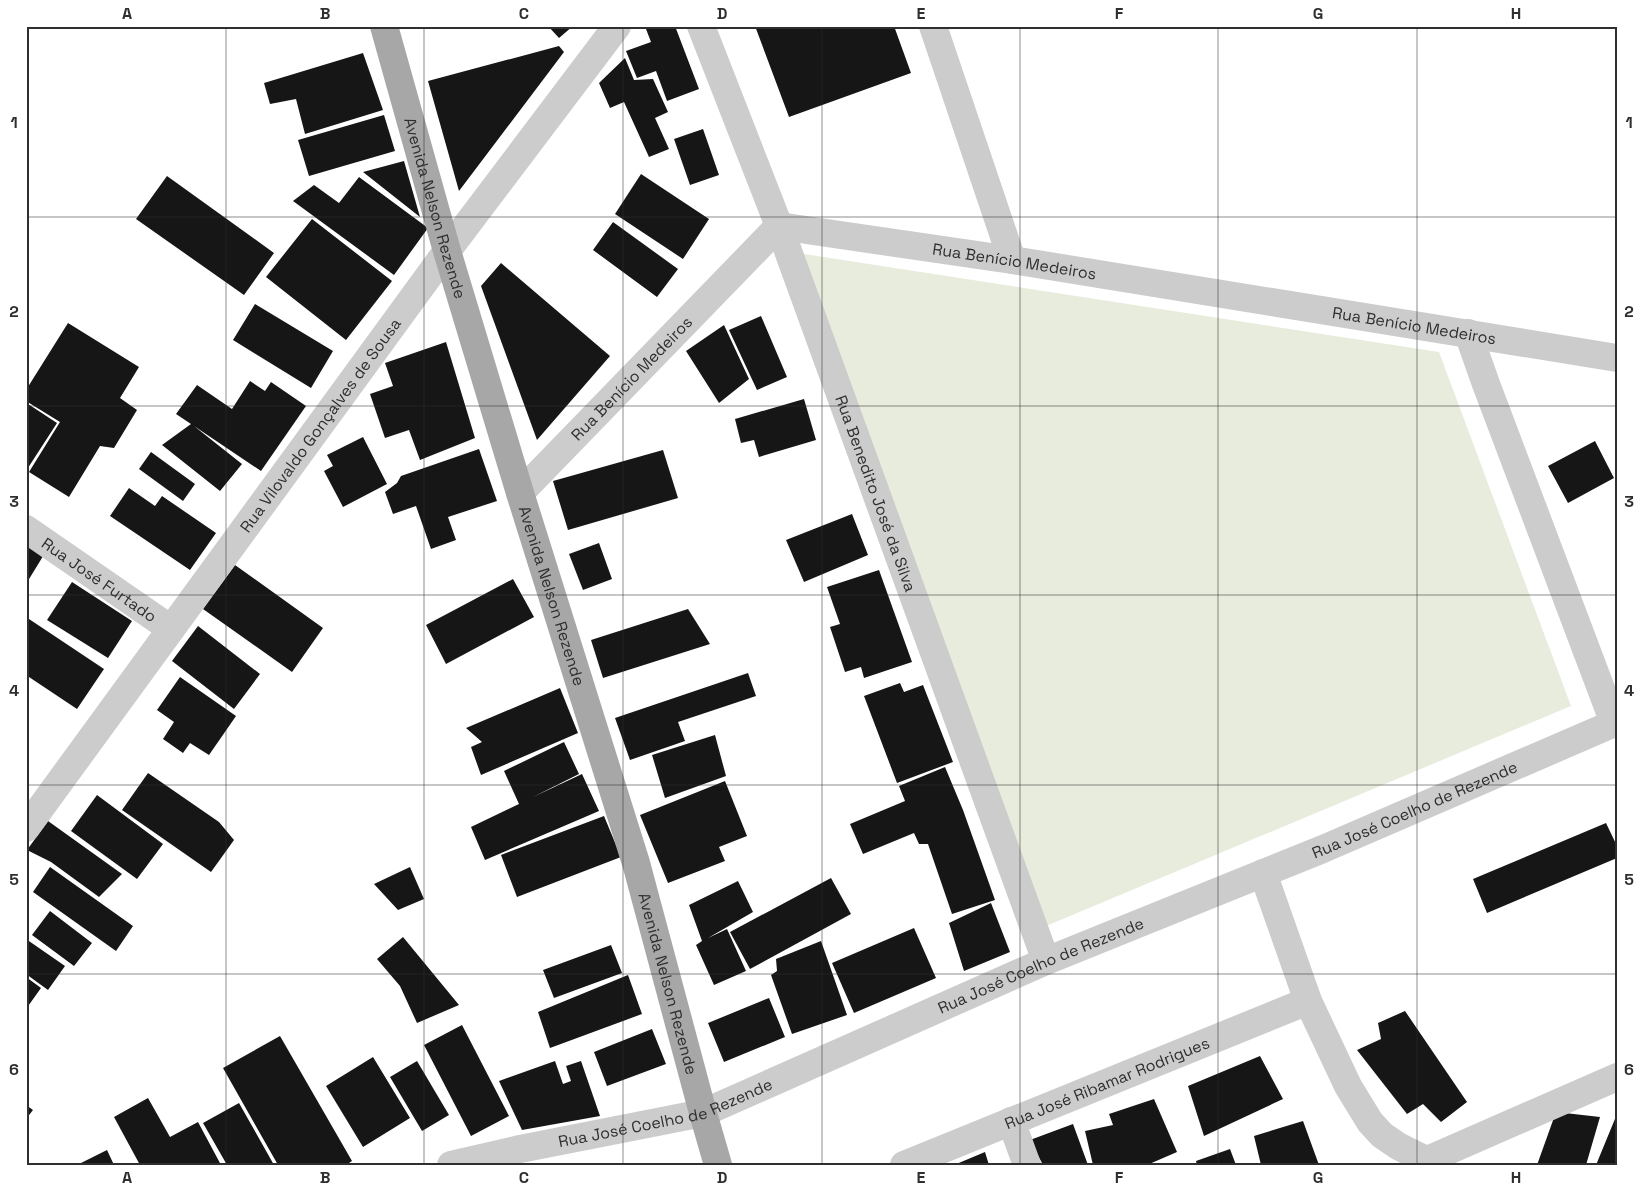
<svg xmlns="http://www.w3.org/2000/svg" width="1643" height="1191" viewBox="0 0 1643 1191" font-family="'Space Grotesk',sans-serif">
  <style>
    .green { fill: #e7ecdd }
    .building { fill: #161616 }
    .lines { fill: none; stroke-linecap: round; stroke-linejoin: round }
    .minor { stroke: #ccc; stroke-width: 28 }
    .major { stroke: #a7a7a7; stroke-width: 28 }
    .grid { fill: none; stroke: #2f2f2f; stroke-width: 1; stroke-opacity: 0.55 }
    .labels { text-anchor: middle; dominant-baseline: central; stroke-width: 5; stroke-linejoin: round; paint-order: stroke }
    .street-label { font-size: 16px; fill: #2f2f2f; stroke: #fff }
    .neatline { fill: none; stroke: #2f2f2f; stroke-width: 2 }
    .grid-label { font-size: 16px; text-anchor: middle; font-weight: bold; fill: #2f2f2f }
  </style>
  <rect width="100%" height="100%" fill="#fff"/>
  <path class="green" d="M 804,254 L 1439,352 L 1571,706 L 1039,929 Z"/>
  <path class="building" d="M 548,26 L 573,26 L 559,38 Z
    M 654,26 L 675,26 L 699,89 L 667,101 L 656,71 L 637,78 L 626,51 L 651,42 L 646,29 Z
    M 755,26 L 894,26 L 911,73 L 789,117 Z
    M 559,46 L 564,52 L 459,191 L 428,81 Z
    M 363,53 L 383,110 L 305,134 L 296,99 L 270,104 L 264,83 Z
    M 625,58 L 634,80 L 653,79 L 668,112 L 655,118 L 669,149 L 649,157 L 624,102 L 610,108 L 599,83 Z
    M 384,115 L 395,151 L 309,176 L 298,140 Z
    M 703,129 L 719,175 L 690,185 L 674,139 Z
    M 404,161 L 420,217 L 363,172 Z
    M 641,174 L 709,219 L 683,259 L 615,214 Z
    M 167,176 L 274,253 L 244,295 L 136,219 Z
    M 359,177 L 428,228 L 394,275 L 293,201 L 314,185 L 339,203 Z
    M 312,219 L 392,281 L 346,340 L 266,277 Z
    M 613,222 L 678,269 L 657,297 L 593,250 Z
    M 501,263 L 610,356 L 537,440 L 481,286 Z
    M 255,304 L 333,351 L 311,388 L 233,340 Z
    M 761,316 L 787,377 L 757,390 L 729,330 Z
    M 68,323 L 139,367 L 120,398 L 137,410 L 114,448 L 100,446 L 69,497 L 29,472 L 60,422 L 26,401 L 26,390 Z
    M 724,325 L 749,379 L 719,403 L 686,351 Z
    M 446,342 L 475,438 L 420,460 L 409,430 L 385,438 L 370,394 L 393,386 L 385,363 Z
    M 250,381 L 265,391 L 271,382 L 306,406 L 261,471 L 194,426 L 242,464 L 220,491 L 162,445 L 191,424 L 176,414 L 197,385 L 232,409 Z
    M 804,399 L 816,440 L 759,457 L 754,440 L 741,443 L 735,419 Z
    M 28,404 L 57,423 L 26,471 L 26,406 Z
    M 363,437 L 387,484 L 343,507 L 324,471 L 333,466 L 327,455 Z
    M 1595,441 L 1614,478 L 1568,503 L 1548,466 Z
    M 479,449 L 497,501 L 448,517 L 456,540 L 431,549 L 416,506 L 393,514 L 385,492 L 397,483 L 401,476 Z
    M 663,450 L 678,498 L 568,530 L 553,481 Z
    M 151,452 L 195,484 L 183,501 L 139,469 Z
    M 129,488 L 155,506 L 162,496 L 216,533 L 190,570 L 110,516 Z
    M 852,514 L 868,555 L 804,582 L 786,540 Z
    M 26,542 L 45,553 L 26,584 Z
    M 599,543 L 612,579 L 583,590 L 569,554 Z
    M 235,565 L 323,628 L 292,672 L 203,609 Z
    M 879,570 L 912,662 L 864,678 L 861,667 L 845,672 L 830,627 L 840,624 L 827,587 Z
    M 513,579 L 534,617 L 446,664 L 426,625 Z
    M 72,582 L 132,621 L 108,658 L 47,620 Z
    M 688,609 L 710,644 L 603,678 L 591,640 Z
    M 26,617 L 104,669 L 77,709 L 26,675 Z
    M 198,626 L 260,674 L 234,709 L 172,661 Z
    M 748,673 L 756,696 L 678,722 L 685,741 L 630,760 L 615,718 Z
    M 180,677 L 236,716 L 209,755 L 190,743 L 183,753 L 163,739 L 174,722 L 157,710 Z
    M 900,683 L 904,692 L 923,685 L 953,762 L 897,783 L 864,696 Z
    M 560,688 L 578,733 L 481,775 L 471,747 L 482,742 L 466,728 Z
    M 715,735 L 726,776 L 665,798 L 652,755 Z
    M 564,742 L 579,774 L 533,797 L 582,774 L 599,811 L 485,860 L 471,827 L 519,804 L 504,771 Z
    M 945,767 L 963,810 L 995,900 L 952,914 L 928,844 L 919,844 L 914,833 L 863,854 L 850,824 L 905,801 L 899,786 Z
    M 148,773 L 219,822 L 234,840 L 211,872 L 122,810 Z
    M 725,781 L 747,836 L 719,847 L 725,861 L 668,883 L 640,815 Z
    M 97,795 L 163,844 L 137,879 L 71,831 Z
    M 604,816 L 621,857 L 517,897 L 501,855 Z
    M 48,821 L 122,874 L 99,897 L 51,862 L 27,850 Z
    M 1606,823 L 1617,846 L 1617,858 L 1487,913 L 1473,879 Z
    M 50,867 L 133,926 L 116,951 L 33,892 Z
    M 410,867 L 424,899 L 398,910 L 374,884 Z
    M 831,878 L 851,914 L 750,969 L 730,932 Z
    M 738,881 L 753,912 L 708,938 L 727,929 L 746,971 L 714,985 L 696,945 L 702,941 L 689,905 Z
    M 991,903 L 1010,952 L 964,971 L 949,923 Z
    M 50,911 L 92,943 L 74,966 L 32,935 Z
    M 914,928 L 936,978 L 854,1013 L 832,963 Z
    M 403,937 L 459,1005 L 417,1023 L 400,986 L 377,959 Z
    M 26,939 L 65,966 L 48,990 L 26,974 Z
    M 821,941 L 847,1015 L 792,1034 L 771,975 L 777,971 L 776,959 Z
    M 611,945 L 622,973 L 554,998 L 543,970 Z
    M 628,975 L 642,1014 L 550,1048 L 538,1012 Z
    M 26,977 L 41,988 L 26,1009 Z
    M 769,998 L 785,1037 L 724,1062 L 708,1023 Z
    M 1405,1011 L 1467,1102 L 1441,1122 L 1423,1104 L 1407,1114 L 1357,1050 L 1381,1039 L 1378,1023 Z
    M 462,1025 L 509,1116 L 471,1136 L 424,1045 Z
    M 652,1029 L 666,1064 L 607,1086 L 594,1052 Z
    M 280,1036 L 352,1161 L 346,1165 L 278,1165 L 223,1068 Z
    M 1260,1056 L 1283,1099 L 1204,1136 L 1188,1086 Z
    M 373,1057 L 410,1118 L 363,1147 L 326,1086 Z
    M 417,1061 L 449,1115 L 422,1131 L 390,1077 Z
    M 555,1061 L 563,1084 L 571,1081 L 566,1066 L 581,1061 L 600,1116 L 522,1130 L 499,1081 Z
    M 148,1098 L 170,1137 L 198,1122 L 221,1165 L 140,1165 L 114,1117 Z
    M 1154,1099 L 1177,1152 L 1147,1165 L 1093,1165 L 1085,1131 L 1113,1125 L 1109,1114 Z
    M 239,1103 L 274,1165 L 227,1165 L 203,1123 Z
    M 26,1105 L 33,1110 L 26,1119 Z
    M 1556,1112 L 1600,1117 L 1586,1165 L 1537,1165 Z
    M 1617,1114 L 1617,1165 L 1596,1165 Z
    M 1303,1121 L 1319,1165 L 1261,1165 L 1254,1136 Z
    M 1073,1124 L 1088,1165 L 1043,1165 L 1030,1140 Z
    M 1230,1149 L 1236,1165 L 1197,1165 L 1196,1161 Z
    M 107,1150 L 114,1165 L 77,1165 Z
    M 985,1152 L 989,1165 L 954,1165 Z"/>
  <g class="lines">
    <g class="minor">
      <path id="s1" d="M 701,26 L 779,226 L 1046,961"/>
      <path d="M 933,26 L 1012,260"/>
      <path d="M 1468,333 L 1486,384 L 1614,723"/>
      <path id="s2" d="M 520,493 L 779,226 L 1012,260 L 1617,358"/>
      <path id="s3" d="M 26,529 L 171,629"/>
      <path id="s4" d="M 26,828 L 447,251 L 617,26"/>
      <path d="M 1263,873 L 1308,1001 L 1348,1086 L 1370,1122 L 1382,1135 L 1398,1146 L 1436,1165"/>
      <path d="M 1011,1121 L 1027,1165"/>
      <path id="s5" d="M 451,1165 L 520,1149 L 703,1113 L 1046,961 L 1323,849 L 1617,722"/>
      <path id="s6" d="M 904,1165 L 1308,1001"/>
      <path d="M 1416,1165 L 1617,1077"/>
    </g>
    <path class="major" id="s7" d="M 384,26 L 447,251 L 520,493 L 636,863 L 703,1113 L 718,1165"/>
  </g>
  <path class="grid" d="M 226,26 L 226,1165M 424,26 L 424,1165M 623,26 L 623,1165M 822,26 L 822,1165M 1020,26 L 1020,1165M 1218,26 L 1218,1165M 1417,26 L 1417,1165M 26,217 L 1617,217M 26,406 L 1617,406M 26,595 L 1617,595M 26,785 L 1617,785M 26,974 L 1617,974"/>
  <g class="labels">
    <g class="street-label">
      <text stroke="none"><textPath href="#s7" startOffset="189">Avenida Nelson Rezende</textPath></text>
      <text stroke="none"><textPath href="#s2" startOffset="610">Rua Benício Medeiros</textPath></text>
      <text stroke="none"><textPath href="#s2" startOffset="1015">Rua Benício Medeiros</textPath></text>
      <text stroke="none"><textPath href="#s2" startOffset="160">Rua Benício Medeiros</textPath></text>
      <text stroke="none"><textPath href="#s4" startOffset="499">Rua Vilovaldo Gonçalves de Sousa</textPath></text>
      <text stroke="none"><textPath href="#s1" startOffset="499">Rua Benedito José da Silva</textPath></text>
      <text stroke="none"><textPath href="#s3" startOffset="89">Rua José Furtado</textPath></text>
      <text stroke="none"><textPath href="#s7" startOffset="594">Avenida Nelson Rezende</textPath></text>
      <text stroke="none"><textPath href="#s5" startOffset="1031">Rua José Coelho de Rezende</textPath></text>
      <text stroke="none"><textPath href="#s5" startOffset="626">Rua José Coelho de Rezende</textPath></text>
      <text stroke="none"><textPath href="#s7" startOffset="999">Avenida Nelson Rezende</textPath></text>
      <text stroke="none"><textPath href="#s6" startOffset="219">Rua José Ribamar Rodrigues</textPath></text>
      <text stroke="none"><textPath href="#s5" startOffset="221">Rua José Coelho de Rezende</textPath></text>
    </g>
  </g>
  <rect width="1643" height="1191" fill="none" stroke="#ffffff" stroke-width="55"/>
  <rect x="28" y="28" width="1588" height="1136" class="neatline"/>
  <g class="grid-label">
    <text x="127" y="19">A</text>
    <text x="325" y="19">B</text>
    <text x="524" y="19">C</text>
    <text x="722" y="19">D</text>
    <text x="921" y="19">E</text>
    <text x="1119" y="19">F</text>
    <text x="1318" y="19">G</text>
    <text x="1516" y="19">H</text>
    <text x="14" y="128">1</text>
    <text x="1629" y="128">1</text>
    <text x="14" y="317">2</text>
    <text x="1629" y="317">2</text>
    <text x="14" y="507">3</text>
    <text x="1629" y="507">3</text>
    <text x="14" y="696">4</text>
    <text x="1629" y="696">4</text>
    <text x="14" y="885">5</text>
    <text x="1629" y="885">5</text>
    <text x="14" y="1075">6</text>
    <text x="1629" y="1075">6</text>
    <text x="127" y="1183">A</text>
    <text x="325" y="1183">B</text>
    <text x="524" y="1183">C</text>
    <text x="722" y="1183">D</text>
    <text x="921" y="1183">E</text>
    <text x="1119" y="1183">F</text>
    <text x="1318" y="1183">G</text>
    <text x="1516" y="1183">H</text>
  </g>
</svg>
